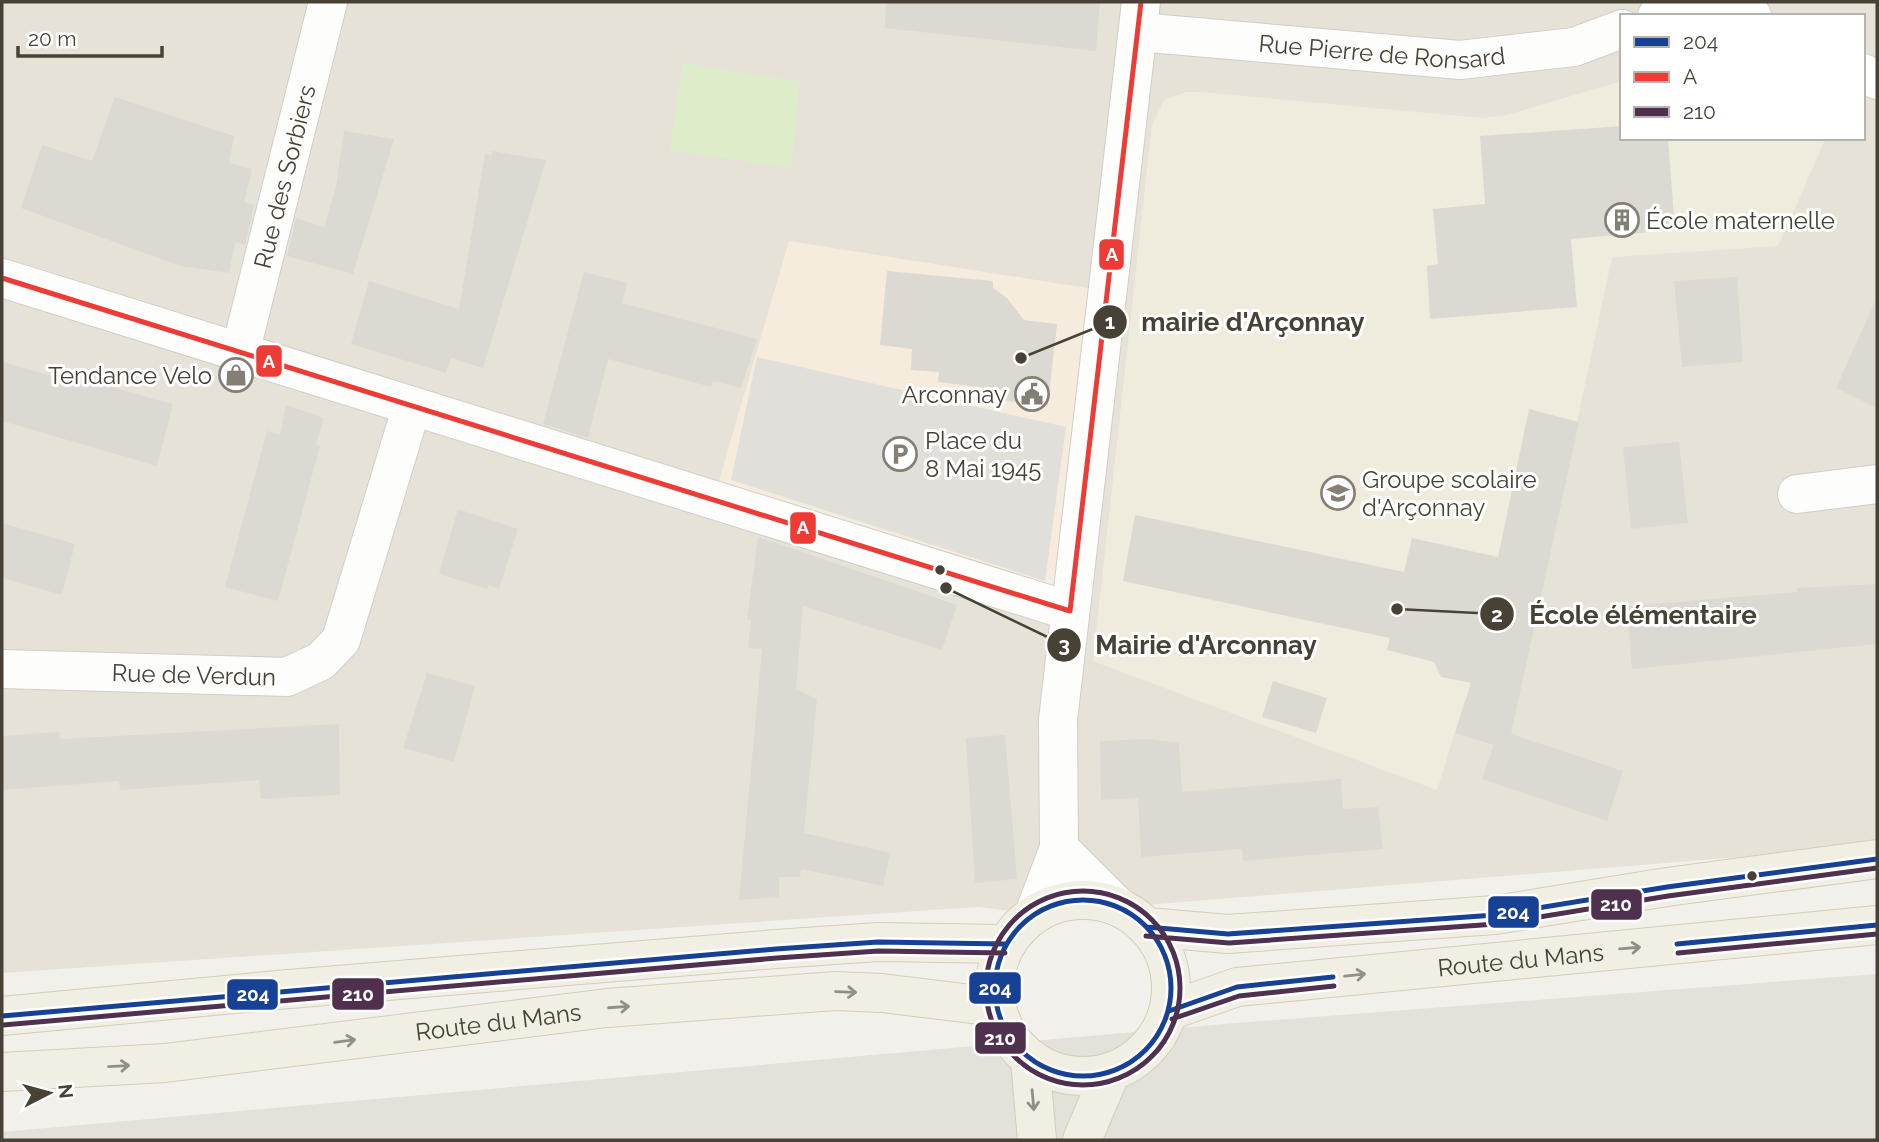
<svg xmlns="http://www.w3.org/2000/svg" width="1879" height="1142" viewBox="0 0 1879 1142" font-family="Raleway,sans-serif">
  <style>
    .residential { fill: #e6e2d8; fill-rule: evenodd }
    .commercial { fill: #f5ecdd }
    .industrial { fill: #e4e0da }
    .education { fill: #f0ecdd }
    .green { fill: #ddedca }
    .parking { fill: #e1dfda }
    .building { fill: #dcd9d3 }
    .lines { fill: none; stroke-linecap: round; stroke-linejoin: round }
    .minor-casing { stroke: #d0cec8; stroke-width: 40 }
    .major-casing { stroke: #d4cdb8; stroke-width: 40 }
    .minor { stroke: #fdfdfc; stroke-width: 38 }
    .major { stroke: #f1eee4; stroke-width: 38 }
    .bus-1-casing { stroke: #fff; stroke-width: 10 }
    .bus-2-casing { stroke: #fff; stroke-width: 10 }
    .bus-3-casing { stroke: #fff; stroke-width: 10 }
    .bus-1 { stroke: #164194; stroke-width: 5 }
    .bus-2 { stroke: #ed3b36; stroke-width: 5 }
    .bus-3 { stroke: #4f304e; stroke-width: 5 }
    .oneway { stroke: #948f84 }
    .bus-dot { fill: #484236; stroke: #fff; stroke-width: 2.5 }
    .labels { text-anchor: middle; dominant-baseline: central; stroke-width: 6; stroke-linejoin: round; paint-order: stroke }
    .street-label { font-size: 24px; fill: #484236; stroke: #fff }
    .poi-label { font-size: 24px; fill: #484236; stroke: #fff; text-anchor: start }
    .leader { fill: none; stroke: #484236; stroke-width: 2.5 }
    .callout-dot { fill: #484236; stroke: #fff; stroke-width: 2.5 }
    .mark-label { font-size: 21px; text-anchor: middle; font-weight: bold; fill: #fff }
    .callout-label { font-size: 26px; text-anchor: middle; font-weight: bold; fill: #484236; stroke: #fff; stroke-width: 6; stroke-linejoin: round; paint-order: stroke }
    .line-badge { stroke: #fff; stroke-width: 2.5 }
    .badge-label { font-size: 19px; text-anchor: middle; font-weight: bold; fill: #fff }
  </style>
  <rect width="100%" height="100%" fill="#f2f0eb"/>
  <path class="residential" d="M 2,2 L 1877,2 L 1877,846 L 1034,914 L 978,907 L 2,973 ZM 1622,16 L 1863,16 L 1863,138 L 1622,138 Z"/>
  <path class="commercial" d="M 789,241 L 1093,289 L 1062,595 L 718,484 Z"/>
  <path class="industrial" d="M 1877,974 L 1877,1140 L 2,1140 L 2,1132 L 1236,1023 Z"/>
  <path class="education" d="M 1622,81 L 1622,138 L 1826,138 L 1778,246 L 1612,257 L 1514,719 L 1465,700 L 1437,790 L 1093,661 L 1152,125 L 1164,100 L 1186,92 L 1201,92 L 1482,118 L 1507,115 Z"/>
  <path class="green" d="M 682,63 L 800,82 L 791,168 L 670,150 Z"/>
  <path class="parking" d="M 757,357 L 1066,427 L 1045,581 L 731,480 Z"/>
  <path class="building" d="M 886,2 L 1100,2 L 1096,51 L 885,28 Z
    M 115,97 L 234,136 L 229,163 L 252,169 L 244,202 L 254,205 L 245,245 L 235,242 L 229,273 L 180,266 L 21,208 L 42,145 L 92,161 Z
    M 1622,126 L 1622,138 L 1668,138 L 1675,230 L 1571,239 L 1577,307 L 1430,319 L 1427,266 L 1438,264 L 1433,209 L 1485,204 L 1480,136 Z
    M 344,131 L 394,139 L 353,274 L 287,256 L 296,218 L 324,227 L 336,186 Z
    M 492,151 L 546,160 L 483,368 L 451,358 L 446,373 L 351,344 L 369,281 L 459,309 L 485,154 L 492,155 Z
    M 887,271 L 993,281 L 993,288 L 1007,298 L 1024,320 L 1057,324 L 1048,405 L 1004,401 L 1004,390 L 938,382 L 939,372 L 911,370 L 912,349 L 880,345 Z
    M 584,272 L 627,283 L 622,303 L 757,339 L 741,388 L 713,381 L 711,387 L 608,359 L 588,438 L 543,424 Z
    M 1737,277 L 1743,362 L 1682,367 L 1674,281 Z
    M 1877,297 L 1877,408 L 1836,388 Z
    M 2,362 L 85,385 L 86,380 L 173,404 L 157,466 L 2,421 Z
    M 286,405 L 324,418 L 316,445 L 320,446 L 278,601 L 225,587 L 267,431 L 280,435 Z
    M 1529,409 L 1579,422 L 1511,734 L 1623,771 L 1607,821 L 1482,779 L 1494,745 L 1455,733 L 1471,683 L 1441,677 L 1434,662 L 1387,650 L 1390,638 L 1123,581 L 1135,515 L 1404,572 L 1412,538 L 1498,557 Z
    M 1679,442 L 1688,523 L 1631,529 L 1623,447 Z
    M 458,509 L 518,529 L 499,589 L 488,585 L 487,589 L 439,574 Z
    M 2,523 L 75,544 L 62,595 L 2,578 Z
    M 758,537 L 957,605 L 942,650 L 803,606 L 796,689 L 817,699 L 804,833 L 890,853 L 883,886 L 801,869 L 800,877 L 779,877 L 779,897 L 739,900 L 762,649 L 748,648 L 751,620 L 747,619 Z
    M 1877,584 L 1877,644 L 1632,669 L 1627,606 L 1797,592 L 1797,588 Z
    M 427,673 L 475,686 L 454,762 L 403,748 Z
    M 1273,681 L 1327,698 L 1316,733 L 1262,717 Z
    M 339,724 L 340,795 L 261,799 L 259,780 L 120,790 L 119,781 L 2,790 L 2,736 L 59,732 L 60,739 Z
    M 1005,735 L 1017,879 L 975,883 L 966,738 Z
    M 1149,739 L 1179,743 L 1182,792 L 1341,779 L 1343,809 L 1378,807 L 1383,849 L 1243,861 L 1242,849 L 1141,857 L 1138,798 L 1101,800 L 1100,741 Z"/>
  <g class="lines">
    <g class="minor-casing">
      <g id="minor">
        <path d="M 1724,2 L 1752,16"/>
        <path d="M 1657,16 L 1693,2"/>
        <path id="s1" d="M 1138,32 L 1460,60 L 1574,47 L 1622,29"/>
        <path d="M 1863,73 L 1877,80"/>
        <path d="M 2,278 L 1070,611"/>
        <path id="s2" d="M 240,353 L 328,2"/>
        <path d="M 1797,494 L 1877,484"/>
        <path id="s3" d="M 2,669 L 287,677 L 321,661 L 341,640 L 412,406"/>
        <path d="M 1059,848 L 1118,907"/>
        <path d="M 1034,914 L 1059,848 L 1058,720 L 1141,2"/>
      </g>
    </g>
    <g class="major-casing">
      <g id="major">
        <circle cx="1083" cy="988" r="88"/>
        <path d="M 1147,927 L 1228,934 L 1495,915 L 1667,887 L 1877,859"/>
        <path id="s4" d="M 1169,1011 L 1237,987 L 1877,925"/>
        <path d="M 2,1016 L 277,990 L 776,949 L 878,942 L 1005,944"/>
        <path d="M 1030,1060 L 1037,1140"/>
        <path id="s5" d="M 2,1072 L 165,1063 L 607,1008 L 835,991 L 882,993 L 996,1007"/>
        <path d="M 1082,1140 L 1110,1074"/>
      </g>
    </g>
    <use href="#minor" class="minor"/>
    <use href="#major" class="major"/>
    <g class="bus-1-casing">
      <path id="bus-1" d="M995 988a88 88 0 1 1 176 0a88 88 0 1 1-176 0Z
        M 1147,927 L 1228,934 L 1495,915 L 1667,887 L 1877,859
        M 1677,944 L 1877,925
        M 1169,1011 L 1237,987 L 1333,977
        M 2,1016 L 776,949 L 878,942 L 1005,944"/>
    </g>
    <g class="bus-2-casing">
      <path id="bus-2" d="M 2,278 L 1070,611
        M 1070,611 L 1141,2"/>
    </g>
    <g class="bus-3-casing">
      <path id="bus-3" d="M986 988a97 97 0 1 1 194 0a97 97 0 1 1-194 0Z
        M 1146,936 L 1229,943 L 1496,924 L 1668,896 L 1877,868
        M 1678,953 L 1877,934
        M 1172,1019 L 1239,996 L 1334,986
        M 3,1025 L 777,958 L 878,951 L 1005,953"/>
    </g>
    <use href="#bus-1" class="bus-1"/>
    <use href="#bus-2" class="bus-2"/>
    <use href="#bus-3" class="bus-3"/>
  </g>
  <defs><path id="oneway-shaft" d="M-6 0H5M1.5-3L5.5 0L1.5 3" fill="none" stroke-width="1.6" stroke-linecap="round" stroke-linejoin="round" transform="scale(1.75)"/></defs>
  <g class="oneway">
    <use href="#oneway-shaft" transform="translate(1630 948) rotate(-5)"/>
    <use href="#oneway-shaft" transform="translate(1355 975) rotate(-6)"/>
    <use href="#oneway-shaft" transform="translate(846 992) rotate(2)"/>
    <use href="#oneway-shaft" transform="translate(619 1007) rotate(-4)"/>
    <use href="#oneway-shaft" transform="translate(345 1041) rotate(-7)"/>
    <use href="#oneway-shaft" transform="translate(119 1066) rotate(-3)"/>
    <use href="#oneway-shaft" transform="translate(1033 1100) rotate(85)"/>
  </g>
  <defs>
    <g id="building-ring" transform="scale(1.75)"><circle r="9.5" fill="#fff" stroke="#847f75" stroke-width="1.5"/><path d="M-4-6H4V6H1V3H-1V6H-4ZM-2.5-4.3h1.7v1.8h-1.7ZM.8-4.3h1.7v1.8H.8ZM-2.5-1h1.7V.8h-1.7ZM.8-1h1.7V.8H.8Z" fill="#847f75"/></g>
    <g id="shop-ring" transform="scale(1.75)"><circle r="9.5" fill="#fff" stroke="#847f75" stroke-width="1.5"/><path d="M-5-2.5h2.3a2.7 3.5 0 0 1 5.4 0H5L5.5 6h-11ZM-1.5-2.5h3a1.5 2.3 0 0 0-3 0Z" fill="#847f75"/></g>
    <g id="civic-ring" transform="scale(1.75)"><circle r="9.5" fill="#fff" stroke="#847f75" stroke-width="1.5"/><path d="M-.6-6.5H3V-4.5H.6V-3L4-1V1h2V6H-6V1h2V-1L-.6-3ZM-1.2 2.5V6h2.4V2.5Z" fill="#847f75"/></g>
    <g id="parking-ring" transform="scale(1.75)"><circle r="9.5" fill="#fff" stroke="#847f75" stroke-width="1.5"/><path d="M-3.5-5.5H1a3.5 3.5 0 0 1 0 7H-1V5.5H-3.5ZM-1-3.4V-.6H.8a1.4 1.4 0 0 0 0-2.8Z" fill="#847f75"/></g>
    <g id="school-ring" transform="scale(1.75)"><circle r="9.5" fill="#fff" stroke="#847f75" stroke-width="1.5"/><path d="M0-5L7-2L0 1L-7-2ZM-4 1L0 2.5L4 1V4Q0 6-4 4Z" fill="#847f75"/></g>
  </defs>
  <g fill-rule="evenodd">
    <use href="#building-ring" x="1622" y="220"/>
    <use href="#shop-ring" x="236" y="375"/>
    <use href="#civic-ring" x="1032" y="394"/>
    <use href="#parking-ring" x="900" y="454"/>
    <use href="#school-ring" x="1338" y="493"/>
  </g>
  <g class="bus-dot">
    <circle cx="940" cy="570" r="6"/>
    <circle cx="1752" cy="876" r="6"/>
  </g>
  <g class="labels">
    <g class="street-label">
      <text stroke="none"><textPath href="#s1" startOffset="245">Rue Pierre de Ronsard</textPath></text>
      <text stroke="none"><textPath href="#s2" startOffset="182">Rue des Sorbiers</textPath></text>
      <text stroke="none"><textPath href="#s3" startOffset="192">Rue de Verdun</textPath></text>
      <text stroke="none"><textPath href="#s4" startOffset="357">Route du Mans</textPath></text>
      <text stroke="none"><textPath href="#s5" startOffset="499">Route du Mans</textPath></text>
    </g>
    <g class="poi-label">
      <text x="1646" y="220">École maternelle</text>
      <text x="212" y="375" text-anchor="end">Tendance Velo</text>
      <text x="1007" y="394" text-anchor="end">Arconnay</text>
      <text x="925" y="440">Place du<tspan x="925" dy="28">8 Mai 1945</tspan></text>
      <text x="1362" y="479">Groupe scolaire<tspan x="1362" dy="28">d'Arçonnay</tspan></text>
    </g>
  </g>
  <path class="leader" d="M1021 358L1110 322M1397 609L1497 614M946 588L1064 645"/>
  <g class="callout-dot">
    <circle cx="1021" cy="358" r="7"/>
    <circle cx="1397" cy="609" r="7"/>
    <circle cx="946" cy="588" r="7"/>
    <circle cx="1110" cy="322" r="18"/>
    <circle cx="1497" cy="614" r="18"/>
    <circle cx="1064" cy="645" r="18"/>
  </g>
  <g class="mark-label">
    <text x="1110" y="329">1</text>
    <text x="1497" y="622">2</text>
    <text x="1064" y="652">3</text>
  </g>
  <g class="callout-label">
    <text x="1253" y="331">mairie d'Arçonnay</text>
    <text x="1643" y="624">École élémentaire</text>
    <text x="1206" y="654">Mairie d'Arconnay</text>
  </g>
  <g class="line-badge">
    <rect x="1098" y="238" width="27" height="33" rx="7" fill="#ed3b36"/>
    <rect x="255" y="344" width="28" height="34" rx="7" fill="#ed3b36"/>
    <rect x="789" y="511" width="28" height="34" rx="7" fill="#ed3b36"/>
    <rect x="1590" y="888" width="53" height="33" rx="7" fill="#4f304e"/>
    <rect x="1487" y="895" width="53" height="34" rx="7" fill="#164194"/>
    <rect x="968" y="971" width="54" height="34" rx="7" fill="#164194"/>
    <rect x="331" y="977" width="54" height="34" rx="7" fill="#4f304e"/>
    <rect x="226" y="978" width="53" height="33" rx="7" fill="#164194"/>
    <rect x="974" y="1021" width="53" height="34" rx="7" fill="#4f304e"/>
  </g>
  <g class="badge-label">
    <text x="1112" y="261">A</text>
    <text x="269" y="368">A</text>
    <text x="803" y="534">A</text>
    <text x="1616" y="911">210</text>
    <text x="1513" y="919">204</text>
    <text x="995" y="995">204</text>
    <text x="358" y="1001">210</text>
    <text x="253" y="1001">204</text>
    <text x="1000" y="1045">210</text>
  </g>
  <rect width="1879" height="1142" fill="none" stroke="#484236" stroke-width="7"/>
  <rect x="1620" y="14" width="245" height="126" fill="#ffffff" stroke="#b6b3af" stroke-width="2"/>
  <rect x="1634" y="37" width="35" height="10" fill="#164194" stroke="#b6b3af" stroke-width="2"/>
  <text x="1683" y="49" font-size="21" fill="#484236">204</text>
  <rect x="1634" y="72" width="35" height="10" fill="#ed3b36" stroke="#b6b3af" stroke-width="2"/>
  <text x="1683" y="84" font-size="21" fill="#484236">A</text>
  <rect x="1634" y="107" width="35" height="10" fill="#4f304e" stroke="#b6b3af" stroke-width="2"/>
  <text x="1683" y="119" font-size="21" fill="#484236">210</text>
  <g transform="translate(49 1093) rotate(84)" stroke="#ffffff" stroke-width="5" paint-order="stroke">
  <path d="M0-5L12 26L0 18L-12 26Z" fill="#484236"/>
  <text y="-10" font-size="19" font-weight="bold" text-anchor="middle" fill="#484236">N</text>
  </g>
  <path d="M18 46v10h144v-10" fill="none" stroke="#484236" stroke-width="3.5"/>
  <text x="28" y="46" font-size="21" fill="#484236" stroke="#ffffff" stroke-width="5" paint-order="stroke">20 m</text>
</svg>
